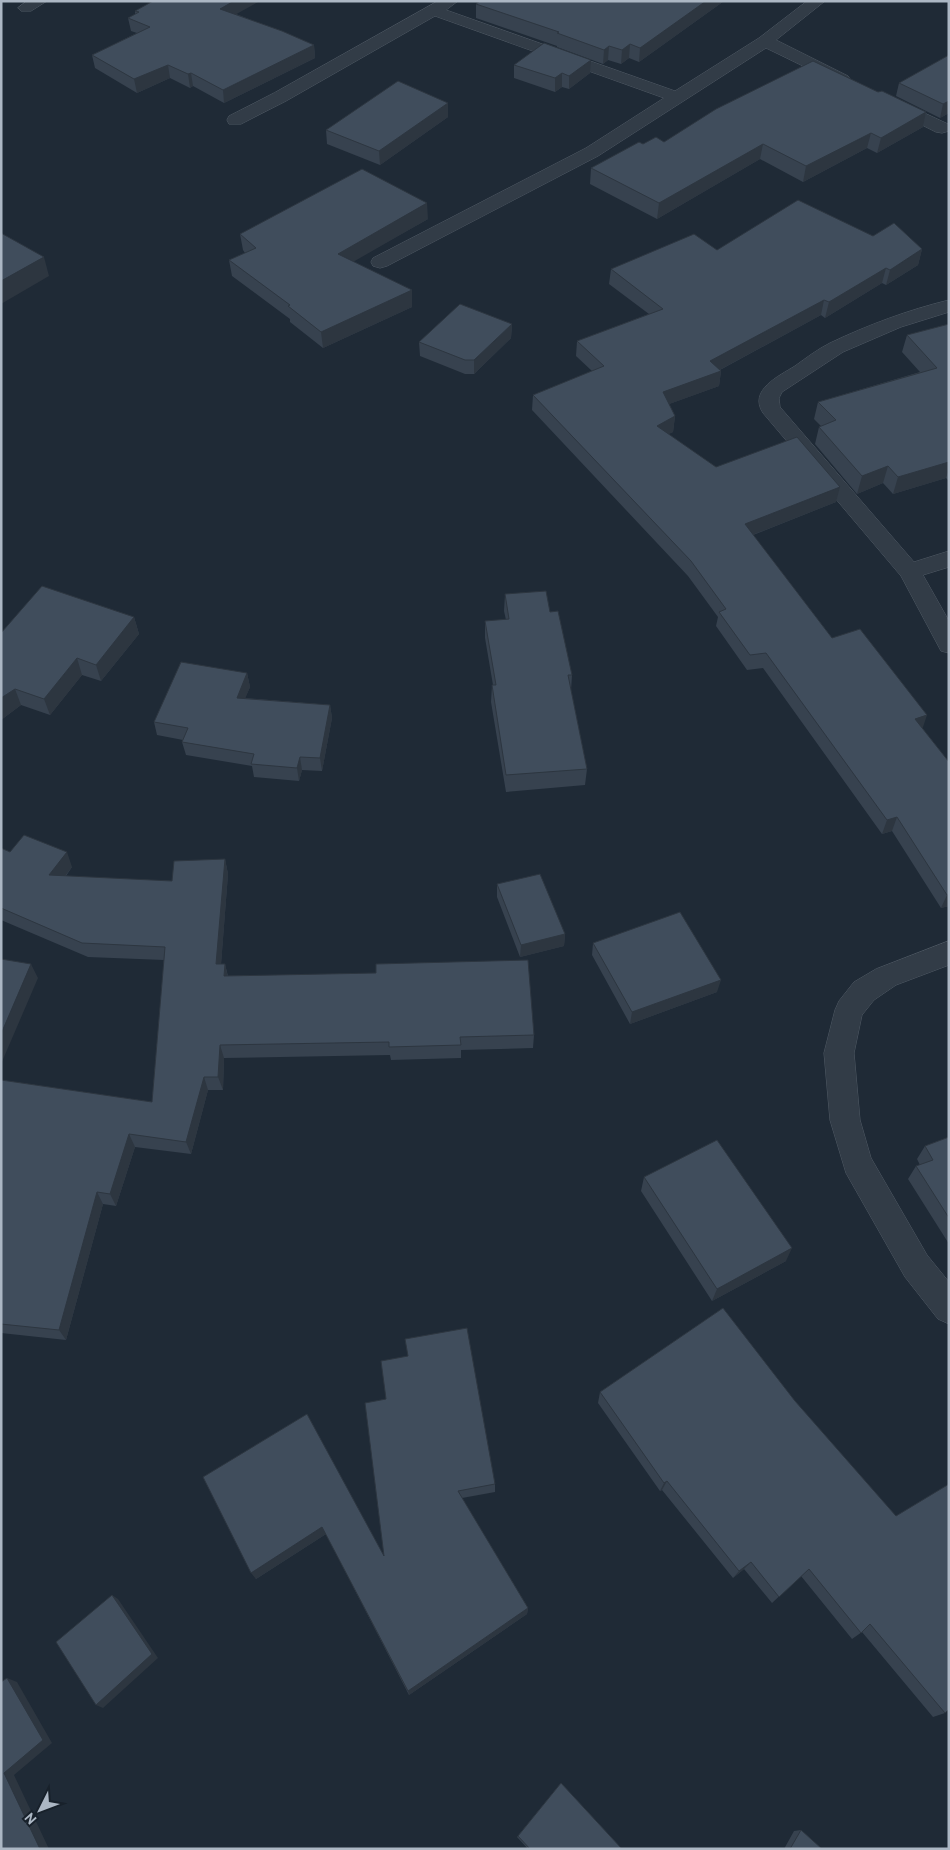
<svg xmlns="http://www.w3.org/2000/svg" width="950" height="1850" viewBox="0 0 950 1850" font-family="Overpass,sans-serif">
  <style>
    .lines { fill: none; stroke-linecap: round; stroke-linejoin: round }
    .minor-casing { stroke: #505a65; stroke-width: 1 }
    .minor { fill: #323c47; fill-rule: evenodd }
    .wall { fill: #37424f }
    .shaded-wall { fill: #2d3640 }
    .building { fill: #404d5c; stroke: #2d3640 }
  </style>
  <rect width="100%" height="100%" fill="#1f2a36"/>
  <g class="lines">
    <g class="minor-casing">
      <path id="minor" d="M 27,1 L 47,1 L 31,11 L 21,11 L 18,8 Z
        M 438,1 L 458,1 L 446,10 L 675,91 L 759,38 L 807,1 L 825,1 L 776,40 L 848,76 L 850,79 L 848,82 L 836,82 L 766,48 L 598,156 L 387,266 L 380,268 L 373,266 L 371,262 L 373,258 L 586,148 L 664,98 L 435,16 L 286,101 L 241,124 L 229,124 L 227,120 L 229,116 L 274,93 Z
        M 892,98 L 948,124 L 949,131 L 942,133 L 936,132 L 886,107 L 884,103 L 886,99 Z
        M 949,300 L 949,312 L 901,327 L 843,352 L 782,392 L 779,398 L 780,407 L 914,562 L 949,551 L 949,567 L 923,575 L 949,621 L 949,653 L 941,651 L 901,576 L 763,413 C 748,390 779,376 795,366 C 806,358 818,349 830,343 C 868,325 908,310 949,300 Z
        M 949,941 L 949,965 L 896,985 L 874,1000 L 862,1015 L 854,1053 L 860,1120 L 871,1158 L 927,1255 L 949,1282 L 949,1324 L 938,1319 L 905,1277 L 846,1173 L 830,1120 L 824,1053 L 835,1010 L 839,1001 L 854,982 L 876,969 Z"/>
    </g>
    <use href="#minor" class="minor"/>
  </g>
  <path class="wall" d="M 480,1 L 724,1 L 639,62 L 629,58 L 621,64 L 608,60 L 603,64 L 557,47 L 557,46 L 476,18 L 476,4 Z
    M 135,11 L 236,14 L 314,45 L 315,58 L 224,103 L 193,86 L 190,88 L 170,78 L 137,93 L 95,68 L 92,55 L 137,33 L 131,31 L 128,18 L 135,14 Z
    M 949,55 L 949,113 L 940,118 L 896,96 L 899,83 Z
    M 514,65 L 590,73 L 569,89 L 562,87 L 555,92 L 514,78 Z
    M 878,92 L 926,112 L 923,127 L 877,153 L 867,148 L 803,182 L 760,159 L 657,219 L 590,184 L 591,168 L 643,144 L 664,142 Z
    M 448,103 L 448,117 L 380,165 L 327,144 L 326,130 Z
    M 428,219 L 353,261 L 412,307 L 323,348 L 290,322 L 290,319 L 232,276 L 229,260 L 245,253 L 243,250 L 240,234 Z
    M 873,236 L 922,249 L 918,265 L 886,285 L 882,283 L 825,318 L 821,315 L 720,370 L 721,371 L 719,386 L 669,404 L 675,416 L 673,432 L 668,434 L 716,467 L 836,502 L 753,535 L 832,638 L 922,728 L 949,762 L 949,906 L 941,908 L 892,831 L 882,834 L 763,668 L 747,670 L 716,626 L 718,617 L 688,576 L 532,410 L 533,395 L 592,371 L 576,356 L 577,341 L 649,314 L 609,284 L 611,269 L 717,250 Z
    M 512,324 L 511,338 L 474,374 L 465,374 L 420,356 L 419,342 Z
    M 949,324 L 949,481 L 946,478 L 893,494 L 883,483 L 857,494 L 815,444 L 819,427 L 821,426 L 814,419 L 818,402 L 920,372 L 902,352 L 907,335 Z
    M 505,594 L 550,612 L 572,675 L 571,691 L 587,769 L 585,785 L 506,792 L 491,702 L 492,685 L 493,685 L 485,638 L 485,621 L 506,620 L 504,611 Z
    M 134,617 L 139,634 L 101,681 L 82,675 L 50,715 L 21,705 L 1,720 L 1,633 Z
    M 247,673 L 250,687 L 245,698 L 330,705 L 332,718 L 322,771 L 302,770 L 299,781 L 254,777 L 252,766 L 186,755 L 182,742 L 183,740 L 157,735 L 154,722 Z
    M 1,848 L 10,852 L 72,867 L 66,876 L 172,881 L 225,859 L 228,874 L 221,964 L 225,964 L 228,976 L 534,1035 L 533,1048 L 461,1050 L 461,1058 L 391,1060 L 390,1055 L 224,1058 L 223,1090 L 208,1090 L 191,1154 L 135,1147 L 116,1206 L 103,1204 L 66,1340 L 1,1333 L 1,1080 L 152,1102 L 164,960 L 88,957 L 1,920 Z
    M 497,884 L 565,934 L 564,946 L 520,957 L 497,897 Z
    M 593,943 L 717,992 L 630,1024 L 592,955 Z
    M 949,1137 L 949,1244 L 908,1179 L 916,1166 L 920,1165 L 917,1159 L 925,1146 Z
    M 644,1177 L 786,1261 L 712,1301 L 641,1191 Z
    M 723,1308 L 945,1713 L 933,1717 L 862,1632 L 852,1639 L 801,1576 L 772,1603 L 744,1569 L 733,1578 L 662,1490 L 660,1491 L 598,1403 L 600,1392 Z
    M 386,1399 L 495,1484 L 495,1492 L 462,1498 L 528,1608 L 527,1614 L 409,1695 L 326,1534 L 256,1579 L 203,1477 L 384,1556 Z
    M 561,1783 L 622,1849 L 528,1849 L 517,1837 Z
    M 801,1830 L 822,1849 L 784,1849 L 794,1831 Z"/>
  <path class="shaded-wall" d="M 234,1 L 260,1 L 222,22 L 220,9 Z
    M 706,1 L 724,1 L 639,62 L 640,48 Z
    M 630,44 L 629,58 L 621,64 L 622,50 Z
    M 314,45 L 315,58 L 224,103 L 223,90 Z
    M 609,46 L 608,60 L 603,64 L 604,50 Z
    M 591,60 L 590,73 L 569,89 L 569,76 Z
    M 168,65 L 170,78 L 137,93 L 134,79 Z
    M 191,73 L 193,86 L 190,88 L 188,74 Z
    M 562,73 L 562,87 L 555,92 L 555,78 Z
    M 949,101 L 949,113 L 940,118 L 943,104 Z
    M 448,103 L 448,117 L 380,165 L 379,151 Z
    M 926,112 L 923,127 L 877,153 L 881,138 Z
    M 871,133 L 867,148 L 803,182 L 806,166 Z
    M 763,144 L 760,159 L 657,219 L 659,203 Z
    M 427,203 L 428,219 L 339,270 L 338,254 Z
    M 922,249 L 918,265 L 886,285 L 890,270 Z
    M 44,257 L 49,276 L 1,304 L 1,281 Z
    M 886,268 L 882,283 L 825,318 L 829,302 Z
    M 412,290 L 412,307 L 323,348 L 321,332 Z
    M 824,300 L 821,315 L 712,374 L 721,371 L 719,386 L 661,407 L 663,392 L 710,361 Z
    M 512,324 L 511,338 L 474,374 L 474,360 Z
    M 675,416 L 673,432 L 655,441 L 657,426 Z
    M 949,462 L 949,469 L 946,478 L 893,494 L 898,477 Z
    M 888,466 L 883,483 L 857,494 L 862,476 Z
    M 840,487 L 836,502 L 742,539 L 745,524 Z
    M 134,617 L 139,634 L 101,681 L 96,665 Z
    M 77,658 L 82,675 L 50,715 L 44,699 Z
    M 247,673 L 250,687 L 240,711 L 237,698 Z
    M 15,689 L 21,705 L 1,720 L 1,698 Z
    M 330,705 L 332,718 L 322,771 L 320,758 Z
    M 927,715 L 922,730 L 915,719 Z
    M 300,757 L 302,770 L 299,781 L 297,768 Z
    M 897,817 L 892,831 L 882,834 L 887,820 Z
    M 67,852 L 72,867 L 55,889 L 49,875 Z
    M 225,859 L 228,874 L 220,978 L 216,964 Z
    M 947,895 L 949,895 L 949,906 L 941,908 Z
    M 565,934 L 564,946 L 520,957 L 521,945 Z
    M 31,964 L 38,978 L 1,1064 L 1,1034 Z
    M 225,964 L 228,978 L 224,976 Z
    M 721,980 L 717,992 L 630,1024 L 632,1012 Z
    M 220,1045 L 224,1058 L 223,1090 L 218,1077 Z
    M 204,1077 L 208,1090 L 191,1154 L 186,1142 Z
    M 129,1134 L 135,1147 L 116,1206 L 110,1194 Z
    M 97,1192 L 103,1204 L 66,1340 L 59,1330 Z
    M 792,1248 L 786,1261 L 712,1301 L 717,1289 Z
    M 667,1481 L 662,1490 L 660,1491 L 664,1483 Z
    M 322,1527 L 326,1534 L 256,1579 L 251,1573 Z
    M 751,1562 L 744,1569 L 733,1578 L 739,1571 Z
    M 112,1595 L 118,1599 L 158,1658 L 103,1708 L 96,1705 Z
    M 528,1608 L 527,1614 L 409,1695 L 408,1691 Z
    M 7,1678 L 17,1682 L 52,1743 L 14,1775 L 49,1849 L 40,1849 L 4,1773 Z"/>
  <path class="building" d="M 153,1 L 234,1 L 220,9 L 282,31 L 314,45 L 223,90 L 191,73 L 188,74 L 168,65 L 134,79 L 92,55 L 150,27 L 128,18 L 139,12 L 135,11 Z
    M 480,1 L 706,1 L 640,48 L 630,44 L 622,50 L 609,46 L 604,50 L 557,33 L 559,32 L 476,4 Z
    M 544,43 L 591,60 L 569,76 L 562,73 L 555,78 L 514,65 Z
    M 949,55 L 949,101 L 943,104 L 899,83 Z
    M 813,61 L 878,92 L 882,91 L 926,112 L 881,138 L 871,133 L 806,166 L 763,144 L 659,203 L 591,168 L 639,142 L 643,144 L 656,137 L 664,142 L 716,109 Z
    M 398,81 L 448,103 L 379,151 L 326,130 Z
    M 362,169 L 427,203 L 338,254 L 412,290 L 321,332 L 288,306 L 290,305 L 229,260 L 256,248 L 240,234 Z
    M 798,200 L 873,236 L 894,223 L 922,249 L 890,270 L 886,268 L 829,302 L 824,300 L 710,361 L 721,371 L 663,392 L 675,416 L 657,426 L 716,467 L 797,437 L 840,487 L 745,524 L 832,638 L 860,629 L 927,715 L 915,719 L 949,762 L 949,895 L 947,895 L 897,817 L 887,820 L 766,653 L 750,655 L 719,612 L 726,609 L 691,561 L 533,395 L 604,366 L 577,341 L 663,309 L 611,269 L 694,234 L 717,250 Z
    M 1,233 L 44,257 L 1,281 Z
    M 460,304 L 512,324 L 474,360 L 465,360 L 419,342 Z
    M 949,324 L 949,462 L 898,477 L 888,466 L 862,476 L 819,427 L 836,420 L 818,402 L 937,368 L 907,335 Z
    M 42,586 L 134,617 L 96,665 L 77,658 L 44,699 L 15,689 L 1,698 L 1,633 Z
    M 546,591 L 550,612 L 558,611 L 572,675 L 568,675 L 587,769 L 506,775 L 492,685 L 496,685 L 485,621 L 509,619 L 505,594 Z
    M 181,662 L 247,673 L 237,698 L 330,705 L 320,758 L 300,757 L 297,768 L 251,764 L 254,754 L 182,742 L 188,728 L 154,722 Z
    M 24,835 L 67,852 L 49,875 L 172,881 L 174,861 L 225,859 L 216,964 L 225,964 L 224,976 L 376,973 L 376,964 L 528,960 L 534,1035 L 460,1037 L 461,1045 L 389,1047 L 389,1042 L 220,1045 L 218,1077 L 204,1077 L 186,1142 L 129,1134 L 110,1194 L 97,1192 L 59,1330 L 1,1324 L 1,1080 L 152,1102 L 165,947 L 82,943 L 1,908 L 1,848 L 10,852 Z
    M 540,874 L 565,934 L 521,945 L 497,884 Z
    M 680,912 L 721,980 L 632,1012 L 593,943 Z
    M 1,959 L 31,964 L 1,1034 Z
    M 949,1137 L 949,1218 L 916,1166 L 933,1160 L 925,1146 Z
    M 717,1140 L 792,1248 L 717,1289 L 644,1177 Z
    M 723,1308 L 795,1401 L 896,1516 L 949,1484 L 949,1709 L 945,1713 L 870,1624 L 861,1633 L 809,1569 L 779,1597 L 751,1562 L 739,1571 L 667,1481 L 664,1483 L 600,1392 Z
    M 467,1328 L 495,1484 L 458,1491 L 528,1608 L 408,1691 L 322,1527 L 251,1573 L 203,1477 L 307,1414 L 384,1556 L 365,1403 L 386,1399 L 381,1361 L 408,1356 L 405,1339 Z
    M 112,1595 L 152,1654 L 96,1705 L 56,1642 Z
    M 7,1678 L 43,1740 L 4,1773 L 40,1849 L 1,1849 L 1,1682 Z
    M 561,1783 L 622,1849 L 530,1849 L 518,1836 Z
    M 801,1830 L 822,1849 L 790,1849 Z"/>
  <rect width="950" height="1850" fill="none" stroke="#acb7c4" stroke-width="5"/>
  <g transform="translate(40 1810) rotate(228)" stroke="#18212b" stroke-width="4" paint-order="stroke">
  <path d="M0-4L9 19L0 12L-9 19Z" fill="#acb7c4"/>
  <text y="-8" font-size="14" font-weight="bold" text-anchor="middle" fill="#acb7c4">N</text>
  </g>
</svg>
